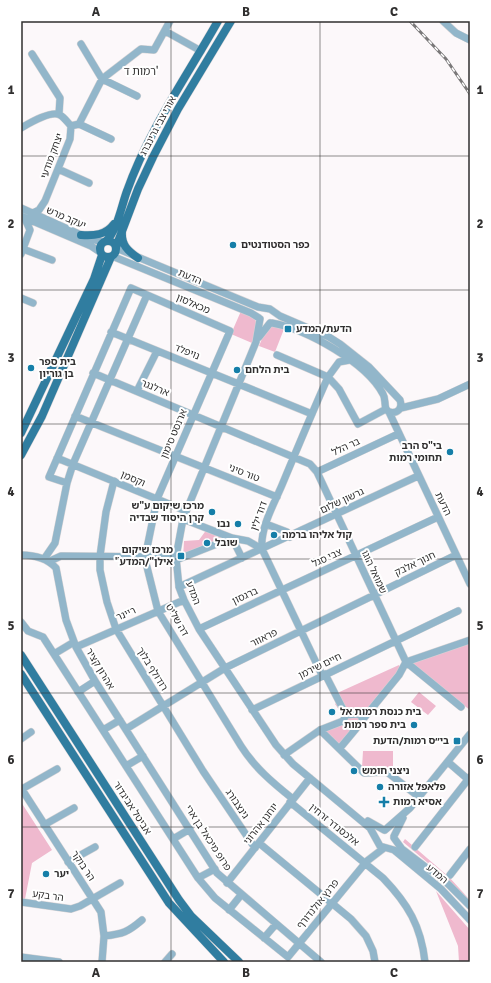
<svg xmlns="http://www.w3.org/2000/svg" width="491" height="983" viewBox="0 0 491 983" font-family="Signika,'Noto Sans Hebrew',sans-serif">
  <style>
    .green { fill: #efb9ce }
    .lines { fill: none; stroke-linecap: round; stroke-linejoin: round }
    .minor-casing { stroke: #d7d4d5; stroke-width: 8 }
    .major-casing { stroke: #d7d4d5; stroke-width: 9 }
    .minor { stroke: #92b6ca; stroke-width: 7 }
    .major { stroke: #307da0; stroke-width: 8 }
    .rail-casing { stroke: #7a7879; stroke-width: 3 }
    .rail { stroke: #fff; stroke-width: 1.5; stroke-dasharray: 4.5; stroke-linecap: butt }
    .grid { fill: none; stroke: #302f2f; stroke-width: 1; stroke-opacity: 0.55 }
    .poi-dot { fill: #157ea8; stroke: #fff; stroke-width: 1.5 }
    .labels { text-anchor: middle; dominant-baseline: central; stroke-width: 4; stroke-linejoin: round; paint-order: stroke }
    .street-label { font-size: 10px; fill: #302f2f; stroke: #fff }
    .poi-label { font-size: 10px; font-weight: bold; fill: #302f2f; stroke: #fff; text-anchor: start }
    .neighbourhood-label { font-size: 11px; fill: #302f2f; stroke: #fff }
    .neatline { fill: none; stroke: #302f2f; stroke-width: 1.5 }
    .grid-label { font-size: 13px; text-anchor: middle; font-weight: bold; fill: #302f2f }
  </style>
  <rect width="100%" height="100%" fill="#fcf8fa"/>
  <path class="green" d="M 241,311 C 260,319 260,324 252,343 L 231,334 Z
    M 275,325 L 284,329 L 275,352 L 259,346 C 263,337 265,328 275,325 Z
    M 207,529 L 232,538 L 183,558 L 184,541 L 199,540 Z
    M 470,640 L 470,710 L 406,662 Z
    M 399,665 L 403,674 L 341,748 L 320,730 L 344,717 L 335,704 L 339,701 L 335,694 Z
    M 419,692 L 436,706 L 428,715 L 411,702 Z
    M 363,751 L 393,751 L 393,769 L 362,768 Z
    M 21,802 L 52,850 L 32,863 L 25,899 L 21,899 Z
    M 405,839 L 449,877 L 470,900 L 447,879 L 403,842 Z
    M 436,891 L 470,930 L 470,962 L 459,962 L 458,946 Z"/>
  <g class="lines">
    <g class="minor-casing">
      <path id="minor" d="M 443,21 L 456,33 L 470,40
        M 165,31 L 201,51
        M 81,44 L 102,79 L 137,96
        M 32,54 L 60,98 L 59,114
        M 79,124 L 111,139
        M 71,126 L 79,124 L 102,79 L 141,49 L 154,50 L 170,21
        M 21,128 C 28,124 51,110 60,115 C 64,117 68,123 71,126
        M 58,169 L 89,183
        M 21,208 L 90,239 L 104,242
        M 31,214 L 39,210 L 45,201 L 70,139 L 71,126
        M 21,216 L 91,246 L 100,252
        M 116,248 L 258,307 L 270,309 L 280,316 L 329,337 L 340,344 L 369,367 L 400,400 C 403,409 397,414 389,412
        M 23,249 L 52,260
        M 21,254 L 30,230 L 25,219
        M 112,256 L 251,313 L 259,318
        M 21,298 L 33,303
        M 260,319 L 256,342 L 183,519 L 176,557 L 179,587 L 184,600 L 199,629 L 276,745 L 293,764 L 370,828 L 380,846 L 394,850 L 441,889 L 470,920
        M 272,323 C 306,329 366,362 383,394 C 386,399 384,403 386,409 L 389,412 L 470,584
        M 111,332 L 312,414
        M 259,337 L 270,323
        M 277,355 L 328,377 L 339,389 L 358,424 L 386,409
        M 93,373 L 310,464 L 317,472 L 406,662 L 461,707
        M 137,391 L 157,351
        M 401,408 L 438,399 L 470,384
        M 75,416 L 277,497
        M 57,458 L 186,511
        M 317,472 L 398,434
        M 114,481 L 106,512 L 100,556 L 100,570 L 107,602 L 116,629 L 203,771 L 255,848
        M 67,483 L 49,477 L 131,288 L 230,331 L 157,499 L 147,548 L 146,563 L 158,611 L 241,746 C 255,768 273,783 293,799
        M 183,519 L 232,538 L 248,541 L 262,549
        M 266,524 L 287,532 L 290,537
        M 21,555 C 34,555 47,558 56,568 L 66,620 L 76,647 L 95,681 L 217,873 L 321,962
        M 44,559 L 55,543 L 67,483 L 73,464 L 147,295
        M 176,560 L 232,538 L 242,558
        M 50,561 L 61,556 L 176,557
        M 179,587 L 418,476
        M 21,622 L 28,631 L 43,637 L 198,878 L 215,898 L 288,957 L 367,861 L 384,848
        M 199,629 L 438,517
        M 76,647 L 184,600
        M 54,654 L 74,642
        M 325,674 L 346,715 L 358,714 L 364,718 L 399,675 L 406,662 L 470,640
        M 322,675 L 262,549 C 260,528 274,504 282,485 C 297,449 312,413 328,377 L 339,362 L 350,360
        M 78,692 L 95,681
        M 252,710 L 458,611
        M 345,717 L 343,721 L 355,730 L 364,718
        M 126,729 L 225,668 L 456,555
        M 103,730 L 120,720
        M 320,730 L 364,773 L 387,772 L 419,797
        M 21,739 L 31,732
        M 340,748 L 355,730
        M 284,755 L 320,730 L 343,721
        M 448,762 L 470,781
        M 126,766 L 143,756
        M 21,788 L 101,912 L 104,936 L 102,962
        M 22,789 L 57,769
        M 290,802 L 383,878 C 408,904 421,926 425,962
        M 368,821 L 384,830
        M 44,825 L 74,808
        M 385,830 L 410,808 L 470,734
        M 394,836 L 403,818
        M 394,838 L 402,849 L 448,884 L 470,906
        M 173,839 L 190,829
        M 259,843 L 351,919 L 366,936 L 373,951 L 375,962
        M 415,847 L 470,777
        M 68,862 L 95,847
        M 450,875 L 470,849
        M 198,878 L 215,869
        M 227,883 L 310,778
        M 21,902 L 71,909 L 80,906 L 120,883
        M 229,910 L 241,895
        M 104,936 C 123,934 128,932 142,920
        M 264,938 L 276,924
        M 21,957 L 59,962
        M 165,962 L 172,954"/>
    </g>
    <g class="major-casing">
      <path id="major" d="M 122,232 C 121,245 128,251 138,258
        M 81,235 C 94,236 106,235 114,224
        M100 249a8 8 0 1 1 16 0a8 8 0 1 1-16 0Z
        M 106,241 C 117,232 122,204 127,191 C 148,131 187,76 218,21
        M 116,247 L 138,189 L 153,157 L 178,109 L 231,21
        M 21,433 L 94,279 L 102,255
        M 21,455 L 42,416 L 111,257
        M 21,655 L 179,900 L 191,916 L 239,962
        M 21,674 L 169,903 L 224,962"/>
    </g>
    <use href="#minor" class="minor"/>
    <use href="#major" class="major"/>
    <g class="rail-casing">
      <path id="rail" d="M 410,21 L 446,59 L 470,94"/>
    </g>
    <use href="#rail" class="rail"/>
  </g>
  <path class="grid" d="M 171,21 L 171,962M 320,21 L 320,962M 21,156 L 470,156M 21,290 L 470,290M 21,424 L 470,424M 21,559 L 470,559M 21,693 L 470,693M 21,827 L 470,827"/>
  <g class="poi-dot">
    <circle cx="233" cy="245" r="4"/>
    <rect x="284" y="325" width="8" height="8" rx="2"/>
    <circle cx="31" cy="368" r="4"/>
    <circle cx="237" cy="370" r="4"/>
    <circle cx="450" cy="452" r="4"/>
    <circle cx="212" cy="512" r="4"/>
    <circle cx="238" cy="524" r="4"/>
    <circle cx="274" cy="535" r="4"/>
    <circle cx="207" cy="543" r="4"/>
    <rect x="177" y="552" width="8" height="8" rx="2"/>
    <circle cx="332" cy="712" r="4"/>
    <circle cx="414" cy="725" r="4"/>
    <rect x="453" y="737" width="8" height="8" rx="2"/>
    <circle cx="354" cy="771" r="4"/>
    <circle cx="380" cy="787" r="4"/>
    <path d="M382 796h4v4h4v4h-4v4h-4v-4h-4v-4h4z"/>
    <circle cx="46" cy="874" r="4"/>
  </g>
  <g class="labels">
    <g class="street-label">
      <text transform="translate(158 126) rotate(-62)">אורי צבי גרינברג</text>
      <text transform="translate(52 156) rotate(-70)">יצחק מודעי</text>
      <text transform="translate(66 218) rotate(23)">יעקב מרש</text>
      <text transform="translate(190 277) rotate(23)">הדעת</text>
      <text transform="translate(193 304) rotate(23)">מכאלסון</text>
      <text transform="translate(187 352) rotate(22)">נויפלד</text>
      <text transform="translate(155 388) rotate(22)">ארלנגר</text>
      <text transform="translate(174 434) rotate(-67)">ארנסט סימון</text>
      <text transform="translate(346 447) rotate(-25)">בר הלל</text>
      <text transform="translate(244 473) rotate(22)">טור סיני</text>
      <text transform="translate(133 479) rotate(23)">וקסמן</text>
      <text transform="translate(342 501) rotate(-25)">גרשון שלום</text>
      <text transform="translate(443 504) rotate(64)">הדעת</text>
      <text transform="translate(259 516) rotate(-70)">דוד ילין</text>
      <text transform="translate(327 558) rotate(-25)">צבי סגל</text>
      <text transform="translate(415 564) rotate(-26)">חנוך אלבק</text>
      <text transform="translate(374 572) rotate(65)">שמואל הוגו</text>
      <text transform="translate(193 593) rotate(70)">המדע</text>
      <text transform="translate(245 596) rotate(-25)">ברגסון</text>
      <text transform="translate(126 614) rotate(-24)">ריינר</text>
      <text transform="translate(177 620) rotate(60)">דה שליט</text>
      <text transform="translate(264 638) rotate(-26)">פראוור</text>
      <text transform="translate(320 666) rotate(-26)">חיים שירמן</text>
      <text transform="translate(100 669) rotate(59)">אהרון קציר</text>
      <text transform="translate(152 669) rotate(58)">רודולף בלוך</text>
      <text transform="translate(237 804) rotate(56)">גינצבורג</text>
      <text transform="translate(132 808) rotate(57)">אביטל אביגדור</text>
      <text transform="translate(261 824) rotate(-52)">יוחנן אהרוני</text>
      <text transform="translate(334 825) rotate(39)">אלכסנדר זרחין</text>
      <text transform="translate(208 838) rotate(57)">פרופ מיכאל בן ארי</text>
      <text transform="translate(83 866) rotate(56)">הר בוקר</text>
      <text transform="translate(437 874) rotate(40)">המדע</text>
      <text transform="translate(48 896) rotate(8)">הר בקע</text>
      <text transform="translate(318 904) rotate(-51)">פרנץ אולנדורף</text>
    </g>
    <g class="poi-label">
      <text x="241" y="245">כפר הסטודנטים</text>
      <text x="296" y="329">הדעת/המדע</text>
      <text x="39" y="362">בית ספר<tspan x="39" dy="12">בן גוריון</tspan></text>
      <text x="245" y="370">בית הלחם</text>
      <text x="442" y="446" text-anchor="end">בי"ס הרב<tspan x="442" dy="12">תחומי רמות</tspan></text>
      <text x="204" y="506" text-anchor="end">מרכז שיקום ע"ש<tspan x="204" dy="12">קרן היסוד שבדיה</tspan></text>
      <text x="230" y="524" text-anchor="end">נבו</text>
      <text x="282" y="535">קול אליהו ברמה</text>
      <text x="215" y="543">שובל</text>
      <text x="173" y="550" text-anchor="end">מרכז שיקום<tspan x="173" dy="12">"אילן"/המדע</tspan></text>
      <text x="340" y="712">בית כנסת רמות אל</text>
      <text x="406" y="725" text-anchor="end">בית ספר רמות</text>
      <text x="449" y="741" text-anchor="end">בי״ס רמות/הדעת</text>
      <text x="362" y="771">ניצני חומש</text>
      <text x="388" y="787">פלאפל אזורה</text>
      <text x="393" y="802">אסיא רמות</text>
      <text x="54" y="874">יער</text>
    </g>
    <g class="neighbourhood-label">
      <text x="141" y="71">רמות ד'</text>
    </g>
  </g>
  <rect width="491" height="983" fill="none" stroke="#ffffff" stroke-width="44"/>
  <rect x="22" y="22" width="447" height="939" class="neatline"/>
  <g class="grid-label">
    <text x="96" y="16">A</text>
    <text x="246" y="16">B</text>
    <text x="394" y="16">C</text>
    <text x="11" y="94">1</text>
    <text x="480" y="94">1</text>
    <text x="11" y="228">2</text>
    <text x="480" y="228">2</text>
    <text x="11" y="362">3</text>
    <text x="480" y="362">3</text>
    <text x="11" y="496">4</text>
    <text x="480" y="496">4</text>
    <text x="11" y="630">5</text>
    <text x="480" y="630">5</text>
    <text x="11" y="764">6</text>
    <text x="480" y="764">6</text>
    <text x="11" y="898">7</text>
    <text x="480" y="898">7</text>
    <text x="96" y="977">A</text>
    <text x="246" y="977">B</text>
    <text x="394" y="977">C</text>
  </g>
</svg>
